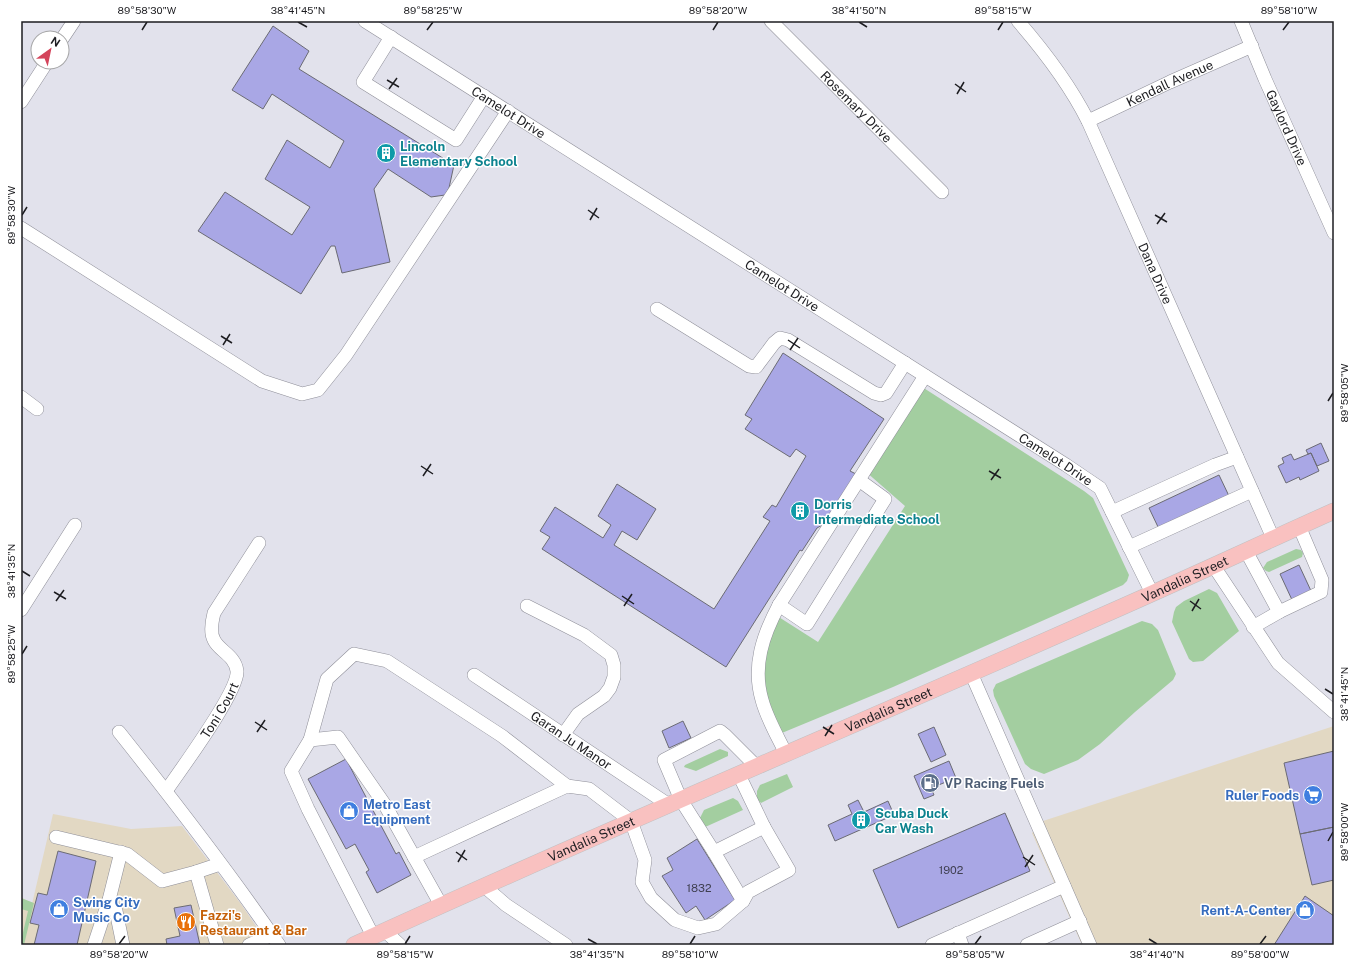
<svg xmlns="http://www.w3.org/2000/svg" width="1355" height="966" viewBox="0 0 1355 966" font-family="'Public Sans',sans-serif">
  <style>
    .commercial { fill: #e2d8c3 }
    .grass { fill: #a3cea0 }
    .building { fill: #a9a7e5; stroke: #6b6b74 }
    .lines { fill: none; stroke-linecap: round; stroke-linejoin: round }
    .minor-casing { stroke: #8f8f99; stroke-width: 14 }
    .major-casing { stroke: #c0c0c1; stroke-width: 17 }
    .minor { stroke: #fff; stroke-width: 13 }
    .major { stroke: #f9c1c0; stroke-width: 16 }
    .ticks { fill: none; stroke: #1d1d21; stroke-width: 1.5 }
    .labels { text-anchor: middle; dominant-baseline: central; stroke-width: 3; stroke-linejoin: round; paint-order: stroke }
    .number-label { font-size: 11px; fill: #404052 }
    .street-label { font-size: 13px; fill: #1d1d21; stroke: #fff }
    .culture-label { font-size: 13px; font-weight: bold; fill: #0d838f; stroke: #fff; text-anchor: start }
    .service-label { font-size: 13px; font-weight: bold; fill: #4e5e75; stroke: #fff; text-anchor: start }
    .shop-label { font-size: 13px; font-weight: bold; fill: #366cbe; stroke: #fff; text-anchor: end }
    .food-label { font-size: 13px; font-weight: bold; fill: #c56008; stroke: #fff; text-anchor: start }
    .neatline { fill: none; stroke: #1d1d21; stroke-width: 1.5 }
    .ticks-label { font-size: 10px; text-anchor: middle; fill: #1d1d21 }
  </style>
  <rect width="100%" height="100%" fill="#e2e2ec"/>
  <path class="commercial" d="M 1334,726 L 1334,945 L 1082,945 L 1032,833 L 1043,821 Z
    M 53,814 L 131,829 L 182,826 L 241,904 L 269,945 L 21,945 L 21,897 L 32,904 Z"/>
  <path class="grass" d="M 919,385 L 1084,491 L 1093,498 L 1129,575 L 1127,581 L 1123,585 L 893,687 L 777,735 L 759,685 L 774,614 L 818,642 L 905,506 L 865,471 Z
    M 1296,549 L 1301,550 L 1303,553 L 1302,557 L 1269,572 L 1266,571 L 1263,568 L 1267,562 Z
    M 1209,589 L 1217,593 L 1239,631 L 1203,661 L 1193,662 L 1189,659 L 1172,622 L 1174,612 L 1176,607 L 1184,601 Z
    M 1142,621 L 1152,624 L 1158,630 L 1176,674 L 1173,680 L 1135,712 L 1100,744 L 1078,760 L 1044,774 L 1031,769 L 1025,764 L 994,696 L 993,690 L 996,684 Z
    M 720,749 L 728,752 L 728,756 L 696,771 L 684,767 L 685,765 Z
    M 787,774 L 793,787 L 761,803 L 757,799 L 757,791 L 760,785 Z
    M 733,798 L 738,801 L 743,810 L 703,828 L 700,818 L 704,810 Z
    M 21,898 L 34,903 L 24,945 L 21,945 L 21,941 L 28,911 L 21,909 Z"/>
  <path class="building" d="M 273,26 L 309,51 L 299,69 L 454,165 L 449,188 L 445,195 L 431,197 L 388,169 L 374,189 L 390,262 L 342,273 L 335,246 L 331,246 L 301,294 L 198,231 L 225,192 L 292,235 L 310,207 L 265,179 L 287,140 L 330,168 L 344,141 L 272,94 L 263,109 L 232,90 Z
    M 783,353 L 884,419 L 850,471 L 856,474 L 824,524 L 817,528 L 802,551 L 800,550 L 726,667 L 542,549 L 550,537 L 540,531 L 555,507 L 603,538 L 611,525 L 598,516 L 617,484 L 656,509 L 637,540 L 622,531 L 614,545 L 714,609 L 770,521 L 763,517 L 772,505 L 776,507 L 806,456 L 796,449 L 790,457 L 745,429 L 752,419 L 745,415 Z
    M 1321,443 L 1329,461 L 1317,466 L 1311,453 L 1308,454 L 1306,450 Z
    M 1311,453 L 1319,471 L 1300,480 L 1299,477 L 1286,483 L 1278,466 L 1284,463 L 1282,458 L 1291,454 L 1294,460 Z
    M 1219,475 L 1229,496 L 1159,529 L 1149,508 Z
    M 1299,565 L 1312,593 L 1293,602 L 1280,574 Z
    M 683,721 L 691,738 L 669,748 L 662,731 Z
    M 934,727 L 946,755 L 931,762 L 918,734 Z
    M 1334,751 L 1334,827 L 1300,834 L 1284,763 Z
    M 346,759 L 396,854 L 399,852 L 411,875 L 377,893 L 366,872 L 369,870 L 355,844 L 346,849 L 308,779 Z
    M 949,761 L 956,778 L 931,788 L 934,795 L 924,799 L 914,776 Z
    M 858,800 L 864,812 L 888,801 L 894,815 L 835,841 L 828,825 L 852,814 L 848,805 Z
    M 1005,813 L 1030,871 L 898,928 L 873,870 Z
    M 1334,827 L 1334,880 L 1312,885 L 1300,834 Z
    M 697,839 L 735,900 L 705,920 L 696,906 L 686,913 L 662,876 L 673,870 L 667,858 Z
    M 58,851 L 96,861 L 77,945 L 34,945 L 39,925 L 30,923 L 38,893 L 47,895 Z
    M 1305,896 L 1334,916 L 1334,945 L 1274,945 Z
    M 191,905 L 200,945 L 167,945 L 166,939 L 180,936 L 174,908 Z"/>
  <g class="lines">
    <g class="minor-casing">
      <g id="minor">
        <path id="s1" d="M 365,21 L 1066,465 L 1100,488 L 1152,593"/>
        <path id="s2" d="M 771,21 L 942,192"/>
        <path id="s3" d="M 1018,21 C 1044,51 1070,85 1088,121 L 1273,538"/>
        <path id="s4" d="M 1241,21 L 1265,79 L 1334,233"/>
        <path d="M 391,37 L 363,82 L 456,140 L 484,96"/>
        <path d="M 62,39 L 74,21"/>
        <path d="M 21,102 L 47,62"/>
        <path id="s5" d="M 1088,121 L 1170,82 L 1252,46"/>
        <path d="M 21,228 L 262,381 L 302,394 L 318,390 L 346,355 L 508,111"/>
        <path d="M 657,309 L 749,366 L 756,367 L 774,343 L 780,338 L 788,340 L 874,393 L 881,395 L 886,393 L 905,363"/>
        <path d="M 21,397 L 37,409"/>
        <path d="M 1112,512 L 1215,465 L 1237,457"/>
        <path d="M 1129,547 L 1252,491"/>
        <path d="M 1246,551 L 1279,612 L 1321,592 L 1322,580 L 1299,526"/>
        <path d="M 1213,565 L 1278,663 L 1334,712"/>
        <path d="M 779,605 L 807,624 L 885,499 L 859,480"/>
        <path d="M 527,606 L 584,635 L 611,655 L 614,665 L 614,677 L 610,688 L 604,696 L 578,714 L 563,735"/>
        <path d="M 21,610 L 75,525"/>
        <path d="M 1253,627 L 1279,612"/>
        <path d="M 971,673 L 1090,945"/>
        <path id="s6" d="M 474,675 L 669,805"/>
        <path d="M 119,732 C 174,801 229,872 279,945"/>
        <path d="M 310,740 L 327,679 L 354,654 L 387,661 L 502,736 L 567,786"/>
        <path d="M 786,754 C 778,737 767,719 762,700 C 752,666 763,635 779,605 L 925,376"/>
        <path d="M 757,767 L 725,735 L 720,731 L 664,760 L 681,800 L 714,852 L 764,827"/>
        <path id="s7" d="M 166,791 C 179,772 239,691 237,671 C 235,655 219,651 214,640 C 210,633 212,621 214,613 L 259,543"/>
        <path d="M 56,837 L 127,854 L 162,881 L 196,872"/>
        <path d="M 121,852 L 109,900 L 116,911 L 123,945"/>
        <path d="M 714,852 L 743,901"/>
        <path d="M 414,857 L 567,786 L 589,789 L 631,821 L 645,860 L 642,882 L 651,898 L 675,920 L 698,928 L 716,924 L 743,901 L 748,892 L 789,870 L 764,827 L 739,775"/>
        <path d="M 484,886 L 506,905 L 566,945"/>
        <path d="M 385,931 L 400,945"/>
        <path d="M 958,933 L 962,945"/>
        <path d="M 373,936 L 308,809 L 291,771 L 310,740 L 338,737 L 385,805 L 441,905"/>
        <path d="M 94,945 L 109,900"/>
        <path d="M 217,945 L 196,872 L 220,864"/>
        <path d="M 249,945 L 272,935"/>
        <path d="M 932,945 L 1064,886"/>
        <path d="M 1027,945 L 1080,921"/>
      </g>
    </g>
    <g class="major-casing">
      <g id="major">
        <path id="s8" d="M 354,945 C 600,832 851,727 1099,617 C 1177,583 1256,546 1334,511"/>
      </g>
    </g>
    <use href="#minor" class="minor"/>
    <use href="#major" class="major"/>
  </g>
  <path class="ticks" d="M 298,22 L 307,27M 859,22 L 867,27M 142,30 L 147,22M 427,30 L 433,22M 713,30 L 718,22M 998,30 L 1003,22M 1283,30 L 1289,22M 387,80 L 399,87M 955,84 L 966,92M 389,89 L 397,78M 957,94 L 964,82M 588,210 L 599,218M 22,215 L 27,207M 1155,215 L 1167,222M 590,220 L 597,208M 1157,224 L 1165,213M 221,336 L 232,343M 788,340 L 800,348M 223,345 L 230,334M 790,350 L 798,338M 1328,401 L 1333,393M 421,466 L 433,474M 989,471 L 1001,478M 423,476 L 431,464M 991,480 L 999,469M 22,571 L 30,576M 54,592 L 66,599M 622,596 L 634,604M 56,601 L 64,590M 1190,601 L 1201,609M 624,606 L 632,594M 1192,611 L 1199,599M 22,654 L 27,646M 1325,689 L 1333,694M 255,722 L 267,730M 823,727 L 834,734M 257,732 L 265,720M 825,736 L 832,725M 1328,841 L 1333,832M 456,852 L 467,860M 1023,857 L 1035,865M 458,862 L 465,850M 1025,867 L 1033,855M 588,939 L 597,944M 1149,939 L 1157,944M 119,944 L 125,936M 405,944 L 410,936M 690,944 L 695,936M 975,944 L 981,936M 1260,944 L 1266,936"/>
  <defs>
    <g id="building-disc" transform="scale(1)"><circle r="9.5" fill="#0f9aa8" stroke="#fff"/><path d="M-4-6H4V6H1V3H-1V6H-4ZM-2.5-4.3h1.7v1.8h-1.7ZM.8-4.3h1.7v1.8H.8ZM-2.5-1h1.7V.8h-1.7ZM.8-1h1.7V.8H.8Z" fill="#fff"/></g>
    <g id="fuel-disc" transform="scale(1)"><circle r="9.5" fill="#5c6f8a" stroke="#fff"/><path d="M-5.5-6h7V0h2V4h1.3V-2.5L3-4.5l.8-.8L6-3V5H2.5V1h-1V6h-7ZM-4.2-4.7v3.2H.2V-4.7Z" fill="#fff"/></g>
    <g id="supermarket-disc" transform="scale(1)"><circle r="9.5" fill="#3f7fe0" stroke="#fff"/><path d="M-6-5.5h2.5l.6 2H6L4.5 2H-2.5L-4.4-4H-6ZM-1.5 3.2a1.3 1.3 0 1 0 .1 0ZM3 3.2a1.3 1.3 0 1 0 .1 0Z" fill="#fff"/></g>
    <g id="shop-disc" transform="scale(1)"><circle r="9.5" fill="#3f7fe0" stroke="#fff"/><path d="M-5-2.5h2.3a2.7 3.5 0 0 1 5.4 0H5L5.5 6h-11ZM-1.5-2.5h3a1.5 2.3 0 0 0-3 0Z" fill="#fff"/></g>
    <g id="restaurant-disc" transform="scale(1)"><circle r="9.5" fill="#e8710a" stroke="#fff"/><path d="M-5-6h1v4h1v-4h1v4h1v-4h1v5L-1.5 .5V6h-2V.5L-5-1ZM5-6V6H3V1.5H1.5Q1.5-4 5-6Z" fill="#fff"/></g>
  </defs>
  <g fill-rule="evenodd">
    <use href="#building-disc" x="386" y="153"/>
    <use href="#building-disc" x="800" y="511"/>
    <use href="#fuel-disc" x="930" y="783"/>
    <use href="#supermarket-disc" x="1313" y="795"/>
    <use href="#shop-disc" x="349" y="811"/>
    <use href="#building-disc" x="861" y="820"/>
    <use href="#shop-disc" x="59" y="909"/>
    <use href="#shop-disc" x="1305" y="910"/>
    <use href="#restaurant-disc" x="186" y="922"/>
  </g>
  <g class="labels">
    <g class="number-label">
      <text x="951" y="870">1902</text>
      <text x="699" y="888">1832</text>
    </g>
    <g class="street-label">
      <text stroke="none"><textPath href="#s5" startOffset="90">Kendall Avenue</textPath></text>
      <text stroke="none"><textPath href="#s2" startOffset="121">Rosemary Drive</textPath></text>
      <text stroke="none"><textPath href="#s1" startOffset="170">Camelot Drive</textPath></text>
      <text stroke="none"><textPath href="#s4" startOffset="116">Gaylord Drive</textPath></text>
      <text stroke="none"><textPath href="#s3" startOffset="289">Dana Drive</textPath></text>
      <text stroke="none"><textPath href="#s1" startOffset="494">Camelot Drive</textPath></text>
      <text stroke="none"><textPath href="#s1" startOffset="818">Camelot Drive</textPath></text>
      <text stroke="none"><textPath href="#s8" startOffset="908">Vandalia Street</textPath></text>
      <text stroke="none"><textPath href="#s7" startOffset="97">Toni Court</textPath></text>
      <text stroke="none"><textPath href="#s8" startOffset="584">Vandalia Street</textPath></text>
      <text stroke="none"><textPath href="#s6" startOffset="117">Garan Ju Manor</textPath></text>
      <text stroke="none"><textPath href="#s8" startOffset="260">Vandalia Street</textPath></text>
    </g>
    <g class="culture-label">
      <text x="400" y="146">Lincoln<tspan x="400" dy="15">Elementary School</tspan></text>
      <text x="814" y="504">Dorris<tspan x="814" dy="15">Intermediate School</tspan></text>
      <text x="875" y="813">Scuba Duck<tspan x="875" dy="15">Car Wash</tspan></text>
    </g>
    <g class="service-label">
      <text x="944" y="783">VP Racing Fuels</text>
    </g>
    <g class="shop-label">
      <text x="1299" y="795">Ruler Foods</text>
      <text x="363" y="804" text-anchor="start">Metro East<tspan x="363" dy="15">Equipment</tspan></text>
      <text x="73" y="902" text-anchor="start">Swing City<tspan x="73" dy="15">Music Co</tspan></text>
      <text x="1291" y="910">Rent-A-Center</text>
    </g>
    <g class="food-label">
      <text x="200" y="915">Fazzi's<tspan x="200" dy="15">Restaurant &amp; Bar</tspan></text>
    </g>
  </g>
  <rect width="1355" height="966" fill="none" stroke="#ffffff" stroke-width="44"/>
  <g transform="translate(50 50) rotate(33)"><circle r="19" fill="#ffffff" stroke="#a5a5a6"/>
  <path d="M0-3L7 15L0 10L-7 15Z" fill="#d4445b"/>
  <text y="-6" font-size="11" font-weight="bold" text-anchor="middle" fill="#1d1d21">N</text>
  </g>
  <rect x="22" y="22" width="1311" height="922" class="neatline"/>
  <g class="ticks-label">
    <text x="147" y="14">89°58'30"W</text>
    <text x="298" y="14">38°41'45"N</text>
    <text x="433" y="14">89°58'25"W</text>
    <text x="718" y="14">89°58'20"W</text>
    <text x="859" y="14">38°41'50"N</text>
    <text x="1003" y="14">89°58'15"W</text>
    <text x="1289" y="14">89°58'10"W</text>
    <text transform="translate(11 215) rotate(-90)" y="4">89°58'30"W</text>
    <text transform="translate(1344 393) rotate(-90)" y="4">89°58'05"W</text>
    <text transform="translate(11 571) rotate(-90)" y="4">38°41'35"N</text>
    <text transform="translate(11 654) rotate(-90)" y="4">89°58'25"W</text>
    <text transform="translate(1344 694) rotate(-90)" y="4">38°41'45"N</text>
    <text transform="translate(1344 832) rotate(-90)" y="4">89°58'00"W</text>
    <text x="119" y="958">89°58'20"W</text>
    <text x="405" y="958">89°58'15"W</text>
    <text x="597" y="958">38°41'35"N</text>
    <text x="690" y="958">89°58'10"W</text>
    <text x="975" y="958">89°58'05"W</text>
    <text x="1157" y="958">38°41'40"N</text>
    <text x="1260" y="958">89°58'00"W</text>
  </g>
</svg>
